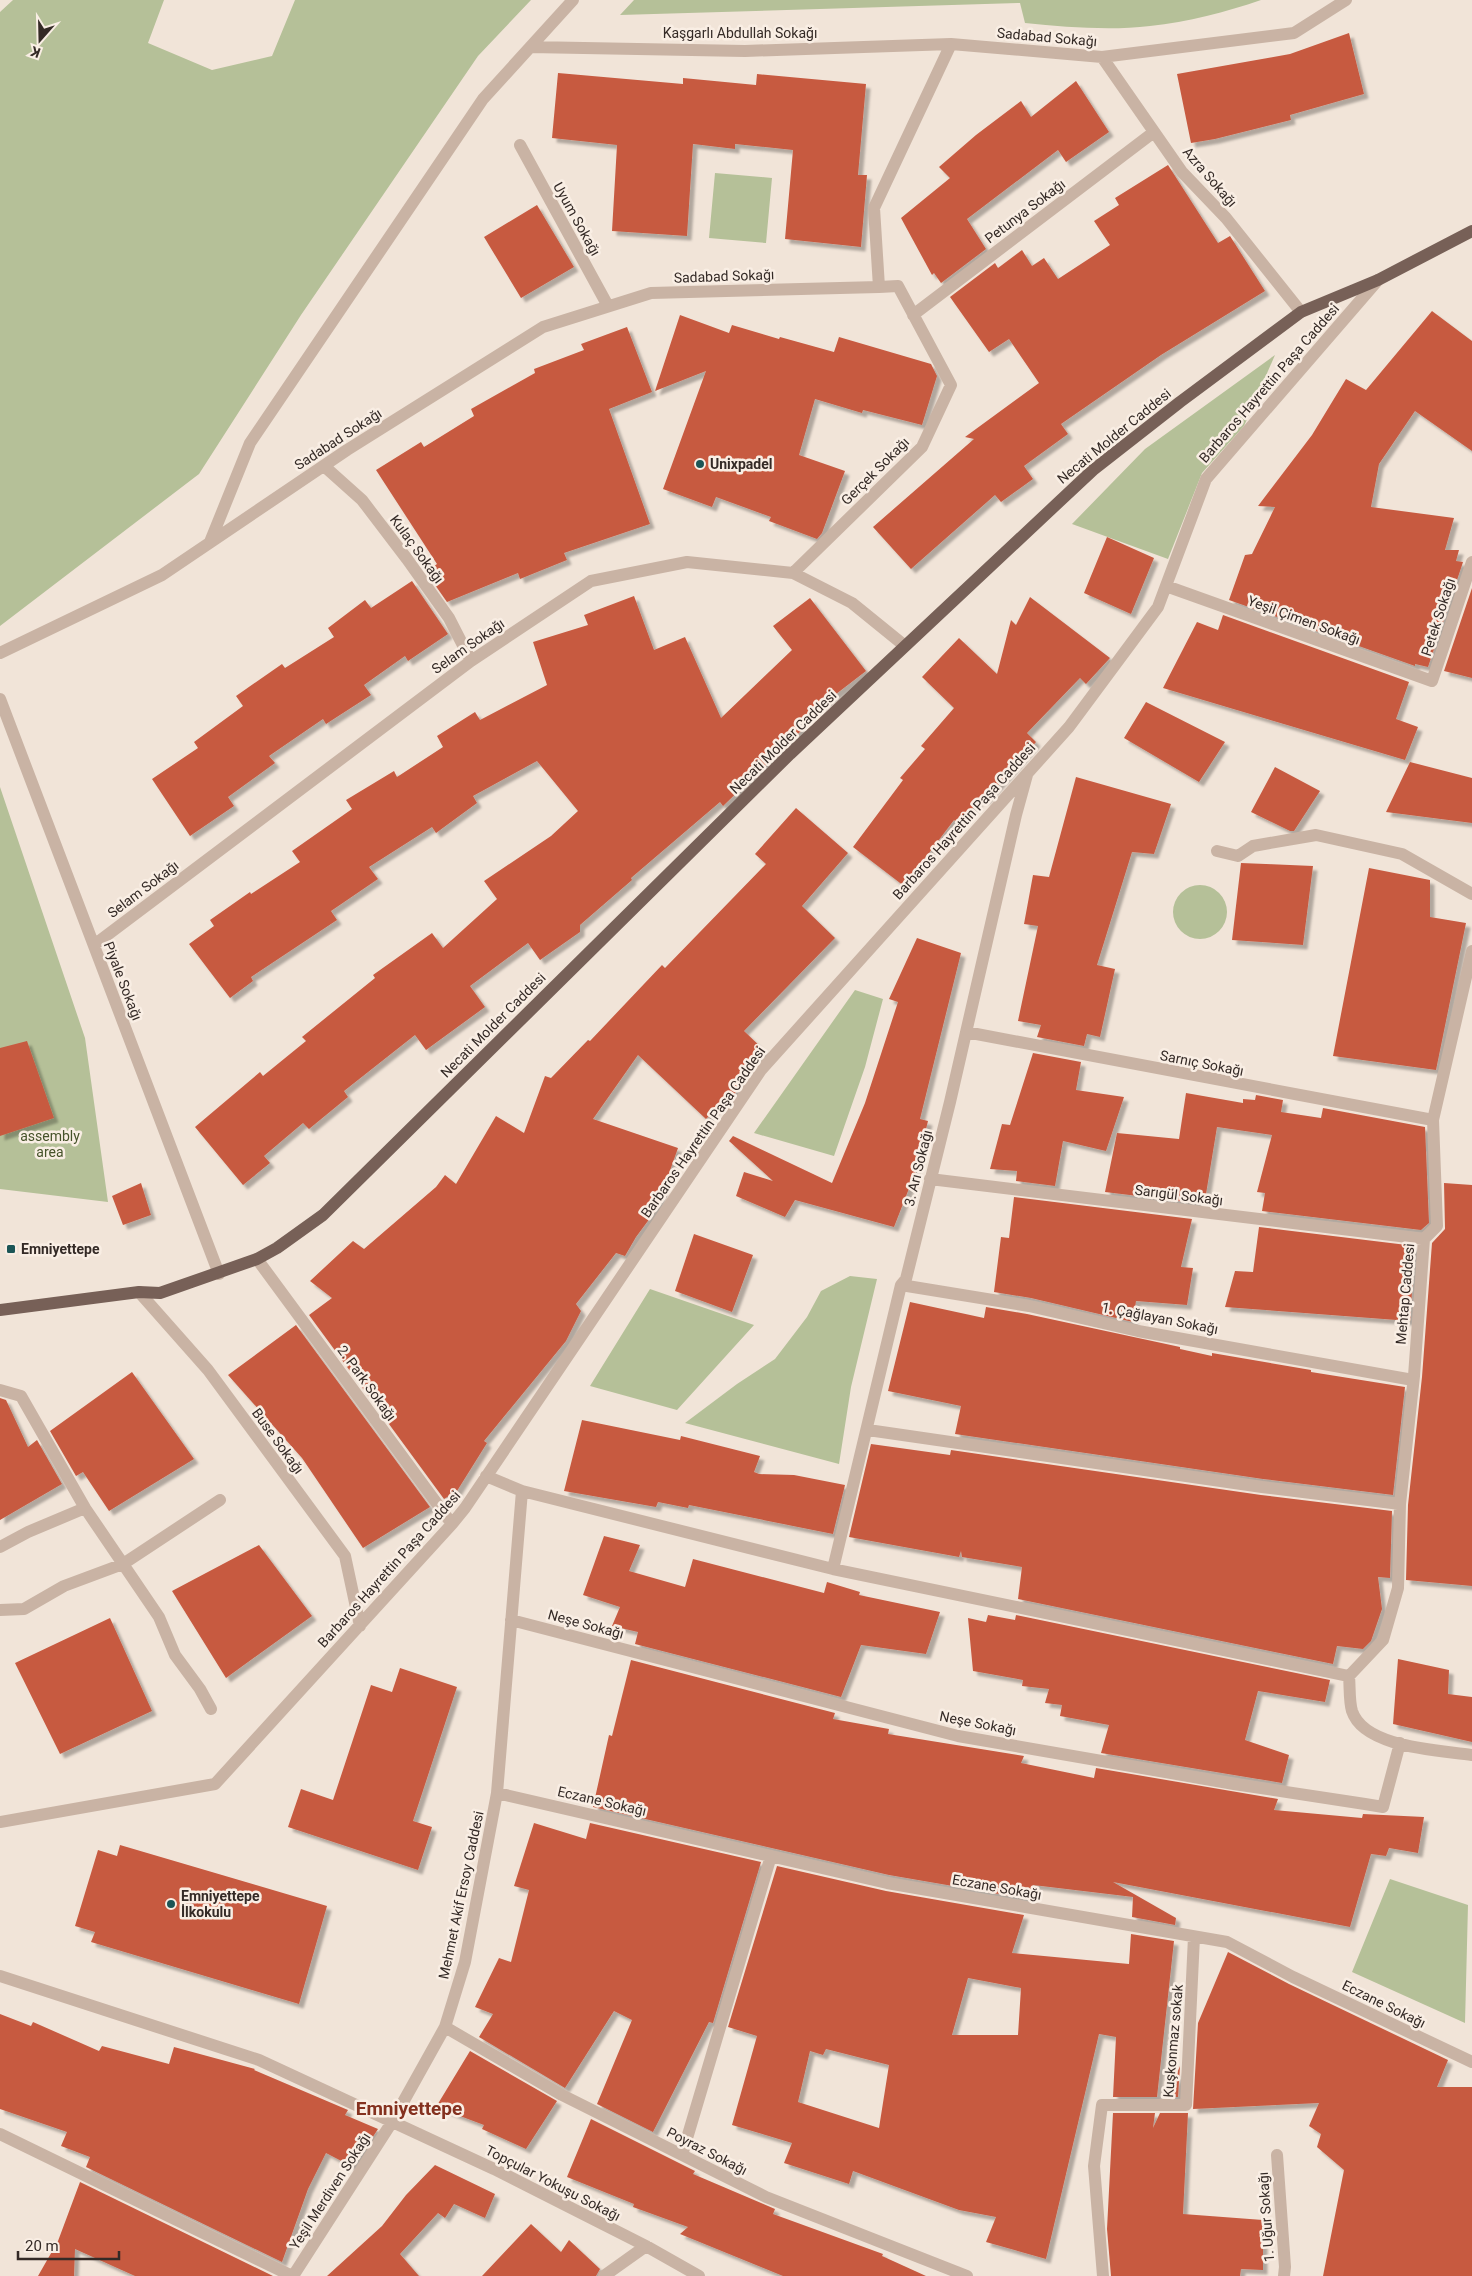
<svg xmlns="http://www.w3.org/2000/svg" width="1472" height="2276" viewBox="0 0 1472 2276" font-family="Roboto,sans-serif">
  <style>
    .green { fill: #b5c098 }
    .building { fill: #c75a41; fill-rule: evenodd; filter: url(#shadow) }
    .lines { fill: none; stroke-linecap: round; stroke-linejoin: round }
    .minor { stroke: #c9b3a4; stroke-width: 12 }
    .major { stroke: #776057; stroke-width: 12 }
    .poi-dot { fill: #1b5556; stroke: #f9eee4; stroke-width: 2 }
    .labels { text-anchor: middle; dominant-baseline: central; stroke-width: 5; stroke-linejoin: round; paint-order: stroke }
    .street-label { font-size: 14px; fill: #342a26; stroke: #f9eee4 }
    .poi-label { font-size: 14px; font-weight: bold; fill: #342a26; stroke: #f9eee4; text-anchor: start }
    .park-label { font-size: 14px; fill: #46532a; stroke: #f9eee4 }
    .district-label { font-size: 19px; font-weight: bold; fill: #84311f; stroke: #f9eee4 }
  </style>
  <defs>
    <filter id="shadow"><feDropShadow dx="4.5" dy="4.5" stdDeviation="1" flood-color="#0004"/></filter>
  </defs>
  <rect width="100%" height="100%" fill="#f1e4d8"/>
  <path class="green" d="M 13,0 L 164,0 L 148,43 L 212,70 L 272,56 L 295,0 L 531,0 L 478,56 L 301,315 L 199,474 L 0,626 L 0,12 Z
    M 634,0 L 1261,0 C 1226,12 1188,22 1150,26 C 1109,31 1066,27 1025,23 L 1020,3 L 620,15 Z
    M 715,173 L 772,178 L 766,243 L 709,238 Z
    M 1275,355 L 1244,426 L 1202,473 L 1168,559 L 1072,524 L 1145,449 Z
    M 0,787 L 85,1038 L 108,1202 L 0,1189 Z
    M1173 912a27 27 0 1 1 54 0a27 27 0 1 1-54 0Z
    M 855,990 L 883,999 L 865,1067 L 834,1156 L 754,1133 Z
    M 850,1276 L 877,1279 L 851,1387 L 839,1464 L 685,1423 L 737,1384 L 775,1359 L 807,1317 L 821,1291 Z
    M 650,1289 L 754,1325 L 677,1410 L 590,1386 Z
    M 1390,1879 L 1468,1905 L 1465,2023 L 1352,1972 Z"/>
  <path class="building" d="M 1349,33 L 1364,94 L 1290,115 L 1291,120 L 1215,139 L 1191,143 L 1177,74 L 1290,54 Z
    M 558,73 L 683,84 L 683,78 L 756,85 L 757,74 L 866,84 L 858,175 L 867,175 L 861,247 L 785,239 L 793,150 L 735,144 L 735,149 L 693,144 L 687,236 L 612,231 L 617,145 L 552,138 Z
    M 1076,81 L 1109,132 L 1066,162 L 1058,150 L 967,219 L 986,249 L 941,283 L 934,273 L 932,275 L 901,218 L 950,178 L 939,167 L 976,135 L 1021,101 L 1031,117 Z
    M 1168,165 L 1218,243 L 1230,236 L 1265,291 L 1161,355 L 1061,424 L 1068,434 L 1024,466 L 1033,479 L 1001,502 L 995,495 L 911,569 L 873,527 L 974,439 L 965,437 L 1039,383 L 1009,339 L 989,352 L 950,297 L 995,263 L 998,268 L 1022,250 L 1032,266 L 1044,258 L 1058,279 L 1110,245 L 1094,221 L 1119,205 L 1115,198 Z
    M 537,205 L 574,267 L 521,298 L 484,237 Z
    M 1432,311 L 1472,341 L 1472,451 L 1415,411 L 1379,464 L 1371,507 L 1454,518 L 1445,550 L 1459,550 L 1456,561 L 1463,562 L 1428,667 L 1415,664 L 1415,666 L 1229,600 L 1245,555 L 1252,554 L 1275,507 L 1258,506 L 1312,435 L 1346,379 L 1366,390 Z
    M 680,315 L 729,333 L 732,325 L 779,339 L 780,337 L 834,352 L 839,337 L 931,364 L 937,376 L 922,425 L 863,410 L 862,413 L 815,399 L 799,455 L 845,471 L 822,533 L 817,539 L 769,521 L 771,517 L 716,497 L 712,507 L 663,489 L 706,371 L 655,391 Z
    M 627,327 L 652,392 L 609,409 L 650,524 L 564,553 L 567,560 L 520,579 L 518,573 L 447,602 L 426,572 L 437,564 L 376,470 L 421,442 L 424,447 L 474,416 L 471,409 L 535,373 L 534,369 L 584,350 L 581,344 Z
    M 1107,537 L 1154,558 L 1131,614 L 1084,593 Z
    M 412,581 L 448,634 L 408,661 L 405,656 L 364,685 L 371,695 L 326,724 L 323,719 L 269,756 L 275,763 L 228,797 L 234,806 L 190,836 L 152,779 L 198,748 L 194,742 L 243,706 L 236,696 L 282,664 L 285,668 L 334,637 L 328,628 L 365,600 L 371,608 Z
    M 1472,588 L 1472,678 L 1444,671 Z
    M 634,596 L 654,650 L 685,637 L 721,718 L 792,650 L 773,626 L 810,598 L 866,671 L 797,724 L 803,729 L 723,806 L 720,802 L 631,878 L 632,880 L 580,925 L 580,932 L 540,960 L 528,943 L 470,986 L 485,1007 L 426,1050 L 415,1035 L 344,1091 L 348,1097 L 309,1129 L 303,1123 L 264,1156 L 270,1163 L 243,1185 L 195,1127 L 260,1072 L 263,1076 L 306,1041 L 302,1037 L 375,978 L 373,975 L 432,933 L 443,948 L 497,899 L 484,881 L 551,836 L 578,811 L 537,761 L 473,796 L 477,803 L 436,833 L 432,827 L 369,867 L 378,879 L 331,911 L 337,920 L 251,977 L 253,981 L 230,998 L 189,944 L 214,926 L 210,920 L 250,892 L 251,894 L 300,862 L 292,851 L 352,809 L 346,800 L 394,771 L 397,777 L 443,747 L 437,736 L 475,712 L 480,720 L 547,685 L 533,642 L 588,625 L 584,615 Z
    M 1030,597 L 1110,658 L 1086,684 L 1080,678 L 1027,733 L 1036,742 L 985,800 L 981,798 L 959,824 L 954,820 L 904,886 L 853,847 L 903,780 L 900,778 L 925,749 L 921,746 L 954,708 L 922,677 L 959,638 L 997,674 L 1011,620 L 1016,625 Z
    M 1223,615 L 1409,682 L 1396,719 L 1418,727 L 1405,760 L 1163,688 L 1197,622 L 1218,630 Z
    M 1146,702 L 1225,742 L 1199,782 L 1124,738 Z
    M 1410,762 L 1472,778 L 1472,823 L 1386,812 Z
    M 1275,767 L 1320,791 L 1294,831 L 1290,831 L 1251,812 Z
    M 1076,777 L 1171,804 L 1154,854 L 1132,852 L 1097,965 L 1115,969 L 1100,1037 L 1087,1034 L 1084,1046 L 1037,1037 L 1041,1025 L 1018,1021 L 1038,926 L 1024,924 L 1033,875 L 1049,877 Z
    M 796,808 L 848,853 L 802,906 L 835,938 L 744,1031 L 766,1052 L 748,1074 L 728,1104 L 724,1100 L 706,1119 L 638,1055 L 593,1119 L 678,1148 L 656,1210 L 636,1237 L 625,1256 L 616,1253 L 576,1304 L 581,1311 L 566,1341 L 484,1441 L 487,1443 L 457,1491 L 444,1499 L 309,1315 L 332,1298 L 310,1281 L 353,1241 L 364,1249 L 436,1187 L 445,1175 L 456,1184 L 496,1116 L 524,1133 L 545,1076 L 551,1078 L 588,1040 L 590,1041 L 662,965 L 665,968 L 766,864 L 755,854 Z
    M 1241,863 L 1313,866 L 1303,945 L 1232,940 Z
    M 1369,868 L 1430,880 L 1430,917 L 1466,923 L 1436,1070 L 1333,1056 Z
    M 917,938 L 961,953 L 920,1119 L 928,1121 L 915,1173 L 894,1227 L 795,1200 L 785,1217 L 736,1196 L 744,1172 L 773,1181 L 729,1141 L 733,1136 L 832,1183 L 865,1103 L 898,1002 L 889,999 Z
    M 27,1041 L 54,1118 L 0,1136 L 0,1048 Z
    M 1033,1053 L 1081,1062 L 1076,1090 L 1124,1097 L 1106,1151 L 1063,1141 L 1055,1186 L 1016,1181 L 1017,1171 L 990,1169 L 1002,1124 L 1010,1125 Z
    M 1186,1093 L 1243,1103 L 1243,1099 L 1255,1100 L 1256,1095 L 1283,1100 L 1281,1112 L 1321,1118 L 1323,1108 L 1425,1127 L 1429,1223 L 1421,1230 L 1262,1211 L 1265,1193 L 1257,1192 L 1272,1135 L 1217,1127 L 1206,1194 L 1198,1193 L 1196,1203 L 1105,1192 L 1117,1133 L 1179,1139 Z
    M 141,1183 L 151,1215 L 123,1225 L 112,1196 Z
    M 1444,1183 L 1472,1185 L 1472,1586 L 1406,1580 L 1408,1505 L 1422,1377 L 1432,1243 L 1445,1229 Z
    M 1014,1197 L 1192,1219 L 1181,1267 L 1193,1268 L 1187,1305 L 1136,1301 L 1133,1322 L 1031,1298 L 994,1292 L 1001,1237 L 1009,1238 Z
    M 1259,1227 L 1415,1246 L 1410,1321 L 1225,1307 L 1235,1271 L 1253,1272 Z
    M 694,1234 L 753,1255 L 732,1312 L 675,1291 Z
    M 910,1302 L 984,1318 L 986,1307 L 1027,1314 L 1180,1347 L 1180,1349 L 1212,1356 L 1212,1353 L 1311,1370 L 1311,1372 L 1405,1387 L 1393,1495 L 1263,1479 L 955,1434 L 961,1406 L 888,1391 Z
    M 296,1325 L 430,1507 L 363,1548 L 302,1458 L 228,1375 Z
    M 132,1372 L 194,1459 L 109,1511 L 83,1472 L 76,1476 L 50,1431 Z
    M 0,1398 L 6,1400 L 28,1447 L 37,1440 L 62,1484 L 0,1520 Z
    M 582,1420 L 680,1440 L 681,1436 L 760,1456 L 754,1472 L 759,1474 L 794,1475 L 845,1485 L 833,1534 L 689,1505 L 688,1508 L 658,1502 L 656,1507 L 564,1491 Z
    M 871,1444 L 950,1455 L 951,1450 L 1261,1495 L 1392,1511 L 1390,1578 L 1378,1577 L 1382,1609 L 1371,1641 L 1363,1649 L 1337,1646 L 1333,1664 L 1018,1599 L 1022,1567 L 962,1557 L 961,1551 L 959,1557 L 849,1537 Z
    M 604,1536 L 640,1545 L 629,1571 L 685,1587 L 693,1559 L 824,1593 L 827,1582 L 860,1592 L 859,1595 L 940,1612 L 926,1654 L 861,1645 L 841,1697 L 635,1644 L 638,1632 L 612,1626 L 620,1607 L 583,1595 Z
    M 259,1545 L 312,1616 L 226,1678 L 172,1591 Z
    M 988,1615 L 1015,1620 L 1016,1615 L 1330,1680 L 1325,1702 L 1258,1691 L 1245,1740 L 1289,1755 L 1282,1783 L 1101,1753 L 1109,1725 L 1060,1716 L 1062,1705 L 1045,1703 L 1049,1689 L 1022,1686 L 1023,1680 L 973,1671 L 968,1618 L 986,1622 Z
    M 110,1618 L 152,1711 L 60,1754 L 15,1663 Z
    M 1398,1659 L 1449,1670 L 1448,1694 L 1472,1697 L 1472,1742 L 1393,1724 Z
    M 631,1660 L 835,1713 L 833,1719 L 889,1729 L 888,1734 L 1024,1756 L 1021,1763 L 1094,1778 L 1096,1768 L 1278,1799 L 1274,1810 L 1362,1818 L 1363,1814 L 1424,1817 L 1418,1853 L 1389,1848 L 1386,1856 L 1371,1854 L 1350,1927 L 1113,1882 L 1176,1918 L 1175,1925 L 1132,1917 L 1133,1897 L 1033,1885 L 1028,1899 L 889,1875 L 593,1807 L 609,1735 L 612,1736 Z
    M 400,1668 L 457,1687 L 413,1821 L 432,1827 L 418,1870 L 288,1827 L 301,1789 L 333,1800 L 371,1685 L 392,1692 Z
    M 534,1823 L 586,1839 L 590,1823 L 761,1862 L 713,2023 L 709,2022 L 653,2132 L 597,2104 L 632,2020 L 614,2011 L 565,2088 L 479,2037 L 493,2014 L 475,2007 L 499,1958 L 511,1962 L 529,1890 L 514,1886 Z
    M 120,1845 L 327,1906 L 299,2004 L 91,1942 L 95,1932 L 75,1926 L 98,1850 L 117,1856 Z
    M 777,1866 L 886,1891 L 1024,1915 L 1012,1953 L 1129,1964 L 1131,1934 L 1174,1941 L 1157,2097 L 1113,2097 L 1116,2037 L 1099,2034 L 1046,2259 L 986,2242 L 996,2217 L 959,2210 L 853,2171 L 849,2184 L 784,2163 L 792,2143 L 732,2125 L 757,2036 L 728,2027 ZM 968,1978 L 1021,1988 L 1018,2035 L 952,2035 ZM 826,2049 L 889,2065 L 879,2128 L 798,2102 L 810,2051 L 823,2055 Z
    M 1228,1952 L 1289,1984 L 1448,2060 L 1437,2087 L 1472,2087 L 1472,2276 L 1323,2276 L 1344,2170 L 1317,2147 L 1321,2134 L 1309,2126 L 1319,2103 L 1193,2109 L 1198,2023 Z
    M 0,2014 L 31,2026 L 33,2022 L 99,2051 L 102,2046 L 169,2064 L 174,2047 L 255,2069 L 254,2070 L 348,2110 L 345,2115 L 378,2129 L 353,2167 L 326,2153 L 308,2189 L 282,2262 L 86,2167 L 90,2157 L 61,2146 L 67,2132 L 0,2109 Z
    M 470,2051 L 557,2101 L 526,2149 L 482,2129 L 484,2125 L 436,2107 Z
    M 1180,2066 L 1178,2097 L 1167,2097 Z
    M 1113,2113 L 1155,2113 L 1153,2128 L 1160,2113 L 1188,2113 L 1183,2214 L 1263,2220 L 1263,2270 L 1241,2269 L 1240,2276 L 1111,2276 L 1107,2229 Z
    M 591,2119 L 695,2171 L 693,2174 L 775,2209 L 773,2214 L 883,2254 L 882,2256 L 926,2276 L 783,2276 L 680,2234 L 688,2227 L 633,2207 L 634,2204 L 567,2177 Z
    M 435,2165 L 495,2194 L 485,2218 L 454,2204 L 445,2218 L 438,2213 L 400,2254 L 419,2276 L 327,2276 L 382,2226 L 406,2195 Z
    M 80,2182 L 273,2276 L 135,2276 L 75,2249 L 74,2276 L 38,2276 L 58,2241 Z
    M 531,2224 L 561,2252 L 569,2240 L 600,2269 L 596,2276 L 482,2276 Z"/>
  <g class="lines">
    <path class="minor" d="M 530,47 L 745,51 L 951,44
      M 1102,57 L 1182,172 L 1226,218 L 1301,312
      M 520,145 L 608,306
      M 913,315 L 1154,132
      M 324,466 L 362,500 L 407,559 L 449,618 L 471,661
      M 210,542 L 250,443 L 483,99 L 573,0
      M 793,573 L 922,447 L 951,385 L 898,286 L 879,287
      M 1166,586 L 1432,681 L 1472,562
      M 0,653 L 162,575 L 347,450 L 543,327 L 651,293 L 879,287 L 874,208 L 951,44 L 1102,57 L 1294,33 L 1346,0
      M 0,699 L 219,1274
      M 1217,851 L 1238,856 L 1253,846 L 1316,835 L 1402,854 L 1472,894
      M 94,945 L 471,661 L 591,581 L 687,562 L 793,573 L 852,603 L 905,646
      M 966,1032 L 1433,1120
      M 930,1179 L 1424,1239
      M 257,1259 L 452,1524
      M 901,1285 L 1029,1306 L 1138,1331 L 1413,1380
      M 139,1292 L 208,1370 L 345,1556 L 360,1626
      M 0,1390 L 21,1396 L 85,1508 L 159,1617 L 175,1655 L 200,1689 L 211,1709
      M 868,1430 L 1262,1487 L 1400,1504
      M 522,1491 L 833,1569 L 1349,1676 C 1350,1687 1349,1701 1352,1711 C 1364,1748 1440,1750 1472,1755
      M 0,1547 L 28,1532 L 85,1508
      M 833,1569 L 901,1285 L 906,1279 L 950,1102 L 1016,815 L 1027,775
      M 0,1610 L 24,1609 L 64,1586 L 123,1564 L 220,1500
      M 511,1620 L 958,1736 L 1234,1784 L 1365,1804 L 1383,1807 L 1400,1743
      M 1349,1676 L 1383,1640 L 1398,1588 L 1400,1504 L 1414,1376 L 1424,1239 L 1437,1226 L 1433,1120 L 1472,951
      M 497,1793 L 887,1883 L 1227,1942 L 1293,1977 L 1472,2062
      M 0,1822 L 215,1784 L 452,1524 L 465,1508 L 761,1070 L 1069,727 L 1158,607 L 1206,479 L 1378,280
      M 0,1976 L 259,2060 L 494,2169 L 646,2246 L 699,2276
      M 445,2027 L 562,2095 L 766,2197 L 967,2276
      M 0,2134 L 292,2276
      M 682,2155 L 771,1856
      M 1277,2155 L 1285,2267 L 1284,2276
      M 293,2276 L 392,2122 L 445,2027 L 465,1962 L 497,1793 L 522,1491 L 486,1476
      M 604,2276 L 646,2246
      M 1103,2276 L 1094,2166 L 1102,2105 L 1186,2105 L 1194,1937"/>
    <path class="major" d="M 0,1310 L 139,1292 L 160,1293 L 257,1259 L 277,1248 L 323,1215 L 790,754 L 1093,470 L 1180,402 L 1301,312 L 1378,280 L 1472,231"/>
  </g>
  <g class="poi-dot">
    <circle cx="700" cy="464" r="5"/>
    <rect x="6" y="1244" width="10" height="10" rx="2.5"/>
    <circle cx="171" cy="1904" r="5"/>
  </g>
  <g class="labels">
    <g class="street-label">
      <text x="740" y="33">Kaşgarlı Abdullah Sokağı</text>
      <text transform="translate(1047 37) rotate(5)">Sadabad Sokağı</text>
      <text transform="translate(1210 177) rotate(49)">Azra Sokağı</text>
      <text transform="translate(1025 211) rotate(-37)">Petunya Sokağı</text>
      <text transform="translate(577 219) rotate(61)">Uyum Sokağı</text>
      <text transform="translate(724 276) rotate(-2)">Sadabad Sokağı</text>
      <text transform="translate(1269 383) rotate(-49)">Barbaros Hayrettin Paşa Caddesi</text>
      <text transform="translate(1114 436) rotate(-39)">Necati Molder Caddesi</text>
      <text transform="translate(338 439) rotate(-33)">Sadabad Sokağı</text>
      <text transform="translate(875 471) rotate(-45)">Gerçek Sokağı</text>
      <text transform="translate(417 549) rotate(54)">Kulaç Sokağı</text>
      <text transform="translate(1438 617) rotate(-72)">Petek Sokağı</text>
      <text transform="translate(1304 620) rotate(20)">Yeşil Çimen Sokağı</text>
      <text transform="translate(468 646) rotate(-35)">Selam Sokağı</text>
      <text transform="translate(783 742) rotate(-44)">Necati Molder Caddesi</text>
      <text transform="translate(964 821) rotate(-48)">Barbaros Hayrettin Paşa Caddesi</text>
      <text transform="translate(143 889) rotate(-37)">Selam Sokağı</text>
      <text transform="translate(123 981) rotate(69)">Piyale Sokağı</text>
      <text transform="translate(493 1025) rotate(-45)">Necati Molder Caddesi</text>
      <text transform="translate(1202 1063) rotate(11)">Sarnıç Sokağı</text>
      <text transform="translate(703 1132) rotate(-55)">Barbaros Hayrettin Paşa Caddesi</text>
      <text transform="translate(918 1168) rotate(-76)">3. Arı Sokağı</text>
      <text transform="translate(1179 1195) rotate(7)">Sarıgül Sokağı</text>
      <text transform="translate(1405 1294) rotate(-85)">Mehtap Caddesi</text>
      <text transform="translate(1160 1318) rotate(11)">1. Çağlayan Sokağı</text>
      <text transform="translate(367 1383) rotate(54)">2. Park Sokağı</text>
      <text transform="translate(278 1441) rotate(54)">Buse Sokağı</text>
      <text transform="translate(389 1569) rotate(-48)">Barbaros Hayrettin Paşa Caddesi</text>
      <text transform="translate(586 1624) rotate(15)">Neşe Sokağı</text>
      <text transform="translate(978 1723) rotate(11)">Neşe Sokağı</text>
      <text transform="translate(602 1801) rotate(13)">Eczane Sokağı</text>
      <text transform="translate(997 1887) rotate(10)">Eczane Sokağı</text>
      <text transform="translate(461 1895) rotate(-78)">Mehmet Akif Ersoy Caddesi</text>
      <text transform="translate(1384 2004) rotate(26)">Eczane Sokağı</text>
      <text transform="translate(1173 2041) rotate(-85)">Kuşkonmaz sokak</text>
      <text transform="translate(707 2151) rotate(27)">Poyraz Sokağı</text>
      <text transform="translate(553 2183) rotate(27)">Topçular Yokuşu Sokağı</text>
      <text transform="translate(330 2191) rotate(-57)">Yeşil Merdiven Sokağı</text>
      <text transform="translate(1266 2217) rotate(-94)">1. Uğur Sokağı</text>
    </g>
    <g class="poi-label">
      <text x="710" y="464">Unixpadel</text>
      <text x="21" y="1249">Emniyettepe</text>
      <text x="181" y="1896">Emniyettepe<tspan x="181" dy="16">İlkokulu</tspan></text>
    </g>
    <g class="park-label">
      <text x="50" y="1136">assembly<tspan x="50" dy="16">area</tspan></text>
    </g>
    <g class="district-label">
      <text x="409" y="2108">Emniyettepe</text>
    </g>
  </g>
  <g transform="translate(40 40) rotate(200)" stroke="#f9eee4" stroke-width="4" paint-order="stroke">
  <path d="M0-4L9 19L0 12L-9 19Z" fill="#342a26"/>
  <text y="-8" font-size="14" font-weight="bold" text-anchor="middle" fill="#342a26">K</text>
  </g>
  <path d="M18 2251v8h101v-8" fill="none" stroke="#342a26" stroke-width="2.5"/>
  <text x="25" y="2251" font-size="15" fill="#342a26" stroke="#f9eee4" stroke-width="4" paint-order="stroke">20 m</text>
</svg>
